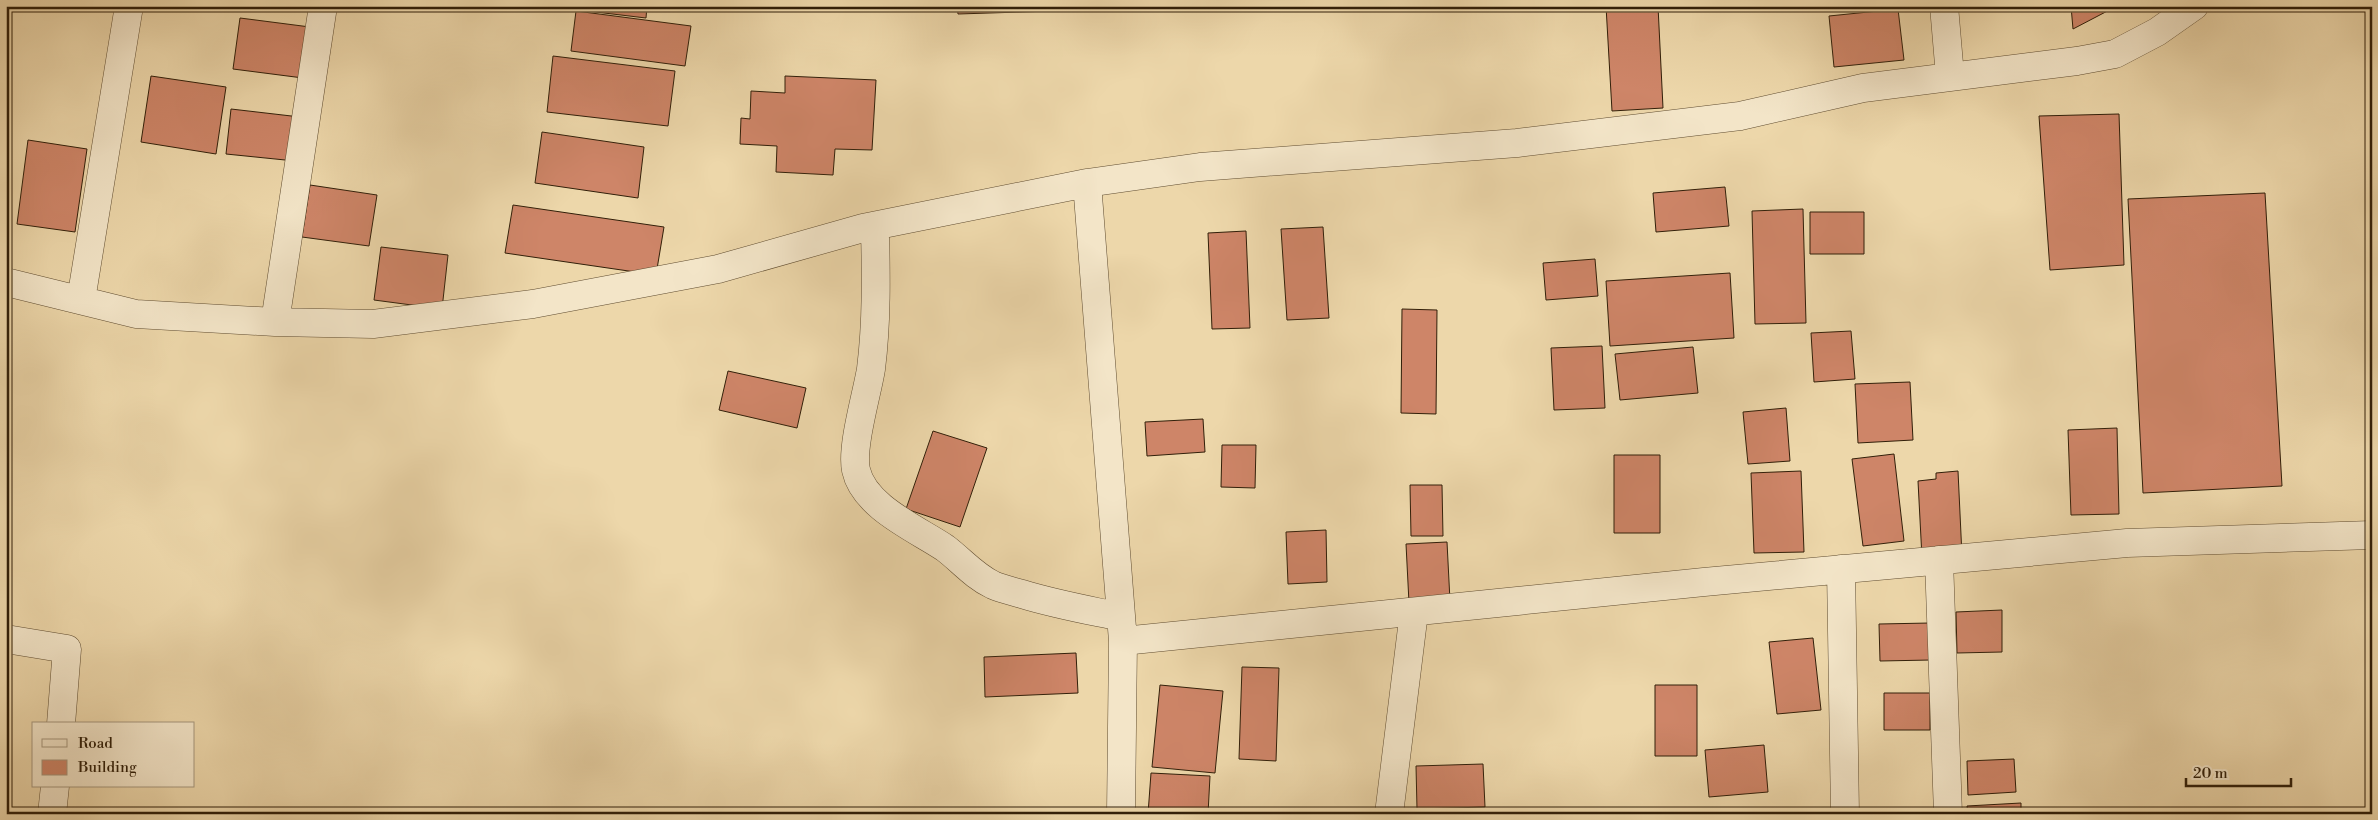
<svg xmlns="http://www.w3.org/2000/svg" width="2378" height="820" viewBox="0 0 2378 820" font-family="'Libre Bodoni',serif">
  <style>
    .building { fill: #ce8568; stroke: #311f09 }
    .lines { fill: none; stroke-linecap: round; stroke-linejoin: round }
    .minor-casing { stroke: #604d31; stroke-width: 29 }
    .minor { stroke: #f3e5c8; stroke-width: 28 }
  </style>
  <rect width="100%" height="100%" fill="#edd7aa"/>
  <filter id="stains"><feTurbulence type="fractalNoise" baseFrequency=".004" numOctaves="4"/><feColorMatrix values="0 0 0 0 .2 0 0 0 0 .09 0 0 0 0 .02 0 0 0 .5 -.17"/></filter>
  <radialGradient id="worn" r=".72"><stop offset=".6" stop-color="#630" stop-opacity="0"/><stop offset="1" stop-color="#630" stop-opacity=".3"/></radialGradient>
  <path class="building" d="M 580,6 L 647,6 L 646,18 L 579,10 Z
    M 957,6 L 1052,6 L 1052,11 L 958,14 Z
    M 1606,6 L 1658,6 L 1663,108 L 1612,111 Z
    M 2071,6 L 2117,6 L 2073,29 Z
    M 1898,9 L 1904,60 L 1834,67 L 1829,16 Z
    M 576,11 L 691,26 L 685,66 L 571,51 Z
    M 240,18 L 310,27 L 303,78 L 233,69 Z
    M 553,56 L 675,71 L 668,126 L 547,112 Z
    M 151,76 L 226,87 L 216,154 L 141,142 Z
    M 785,76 L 876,80 L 872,150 L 835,149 L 833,175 L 776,172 L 777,146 L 740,144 L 741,118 L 750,119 L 751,91 L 785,93 Z
    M 231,109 L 300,117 L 295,161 L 226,154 Z
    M 2119,114 L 2124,265 L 2050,270 L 2039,116 Z
    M 542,132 L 644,147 L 638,198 L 535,183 Z
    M 28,140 L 87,149 L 75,232 L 17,224 Z
    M 310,185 L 377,195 L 369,246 L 302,237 Z
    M 1725,187 L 1729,226 L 1656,232 L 1653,193 Z
    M 2265,193 L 2282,486 L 2143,493 L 2128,199 Z
    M 513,205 L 664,227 L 656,275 L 505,253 Z
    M 1803,209 L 1806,323 L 1755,324 L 1752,211 Z
    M 1810,212 L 1864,212 L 1864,254 L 1810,254 Z
    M 1323,227 L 1329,318 L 1287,320 L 1281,229 Z
    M 1246,231 L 1250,328 L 1212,329 L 1208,233 Z
    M 381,247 L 448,255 L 442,309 L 374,300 Z
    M 1595,259 L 1598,296 L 1546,300 L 1543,263 Z
    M 1730,273 L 1734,338 L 1610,346 L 1606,281 Z
    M 1402,309 L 1437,310 L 1436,414 L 1401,413 Z
    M 1851,331 L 1855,379 L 1814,382 L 1811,333 Z
    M 1602,346 L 1605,408 L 1554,410 L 1551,348 Z
    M 1693,347 L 1698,393 L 1620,400 L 1615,354 Z
    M 728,371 L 806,388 L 797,428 L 719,410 Z
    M 1910,382 L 1913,440 L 1858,443 L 1855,384 Z
    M 1786,408 L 1790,461 L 1748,464 L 1743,412 Z
    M 1203,419 L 1205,452 L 1147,456 L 1145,422 Z
    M 2117,428 L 2119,514 L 2071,515 L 2068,430 Z
    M 933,431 L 987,448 L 960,527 L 906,509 Z
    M 1222,445 L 1256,445 L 1255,488 L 1221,487 Z
    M 1894,454 L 1904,541 L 1863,546 L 1852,459 Z
    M 1614,455 L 1660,455 L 1660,533 L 1614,533 Z
    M 1801,471 L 1804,552 L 1754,553 L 1751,473 Z
    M 1958,471 L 1962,556 L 1922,558 L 1918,481 L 1936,479 L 1936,473 Z
    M 1410,485 L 1442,485 L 1443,536 L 1411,536 Z
    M 1326,530 L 1327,582 L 1288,584 L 1286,532 Z
    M 1447,542 L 1450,601 L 1409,603 L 1406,544 Z
    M 2002,610 L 2002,652 L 1957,653 L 1956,612 Z
    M 1930,623 L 1931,660 L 1880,661 L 1879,624 Z
    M 1813,638 L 1821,710 L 1777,714 L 1769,642 Z
    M 1076,653 L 1078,693 L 985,697 L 984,657 Z
    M 1242,667 L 1279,668 L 1276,761 L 1239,759 Z
    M 1160,685 L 1223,691 L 1215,773 L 1152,767 Z
    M 1655,685 L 1697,685 L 1697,756 L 1655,756 Z
    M 1884,693 L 1930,693 L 1930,730 L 1884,730 Z
    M 1764,745 L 1768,792 L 1709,797 L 1705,750 Z
    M 2014,759 L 2016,792 L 1968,795 L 1967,761 Z
    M 1483,764 L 1485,807 L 1417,809 L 1416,766 Z
    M 1151,773 L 1210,776 L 1208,814 L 1148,814 Z
    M 2021,803 L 2021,814 L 1968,814 L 1967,806 Z"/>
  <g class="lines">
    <g class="minor-casing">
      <path id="minor" d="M 1944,6 L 1950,76
        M 1087,183 L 1123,641 L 1121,814
        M 875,226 C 876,274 877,321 871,369 C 867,394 851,447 856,470 C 864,507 917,529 945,548 C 961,560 974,576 993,585 C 1002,589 1012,591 1022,594 C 1054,604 1088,610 1121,617
        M 6,282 L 136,314 L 275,322 L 373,324 L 533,304 L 718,269 L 863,228 L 1087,183 L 1200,167 L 1517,143 L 1740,116 L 1863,88 L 2077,61 L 2115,54 L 2157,32 L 2194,6
        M 81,300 L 129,6
        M 275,322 L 323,6
        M 1939,560 L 1948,814
        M 1841,569 L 1845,814
        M 6,639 L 67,649 L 61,724
        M 1123,641 L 1704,582 L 2127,543 L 2372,535
        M 52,814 L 55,786
        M 1389,814 L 1414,612"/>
    </g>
    <use href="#minor" class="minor"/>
  </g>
  <rect width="2378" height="820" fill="none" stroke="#edd7aa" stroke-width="25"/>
  <rect x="8" y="8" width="2363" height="805" fill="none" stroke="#311f09" stroke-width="2.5"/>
  <rect x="12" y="12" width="2353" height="795" fill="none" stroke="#311f09"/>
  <rect x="32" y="722" width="162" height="65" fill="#f3e5c8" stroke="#a5967c"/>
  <rect x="42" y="739" width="25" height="8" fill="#f3e5c8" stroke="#a5967c"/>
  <text x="78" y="748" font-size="15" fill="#311f09">Road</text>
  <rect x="42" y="760" width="25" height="15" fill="#ce8568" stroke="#a5967c"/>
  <text x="78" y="772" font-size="15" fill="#311f09">Building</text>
  <path d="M2186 778v8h105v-8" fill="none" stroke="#311f09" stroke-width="2.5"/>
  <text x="2193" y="778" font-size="15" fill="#311f09" stroke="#f3e5c8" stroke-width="4" paint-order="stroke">20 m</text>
  <rect width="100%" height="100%" filter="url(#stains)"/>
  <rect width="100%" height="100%" fill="url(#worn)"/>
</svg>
